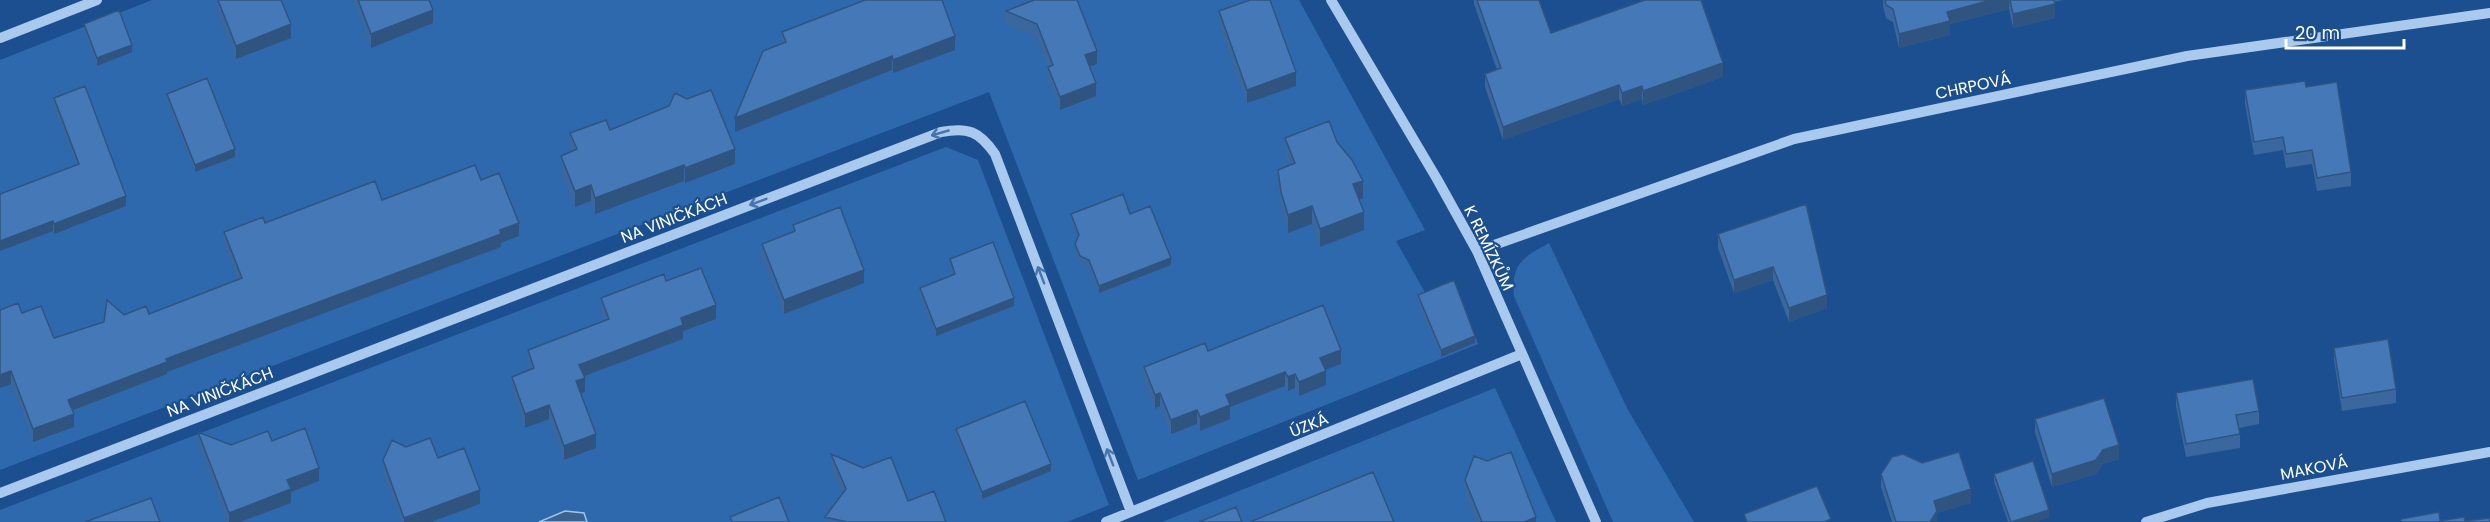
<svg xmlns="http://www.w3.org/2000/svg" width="2490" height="522" viewBox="0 0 2490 522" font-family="Poppins,sans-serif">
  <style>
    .green { fill: #2e69ad }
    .water { fill: #3c6290; stroke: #9cc4f0; stroke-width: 1.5 }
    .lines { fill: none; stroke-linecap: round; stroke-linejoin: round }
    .minor { stroke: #a9c9ee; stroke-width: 10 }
    .wall { fill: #3a679d }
    .shaded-wall { fill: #305480 }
    .building { fill: #4478b7; stroke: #305480; stroke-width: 1.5 }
    .oneway { stroke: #4674ac }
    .labels { text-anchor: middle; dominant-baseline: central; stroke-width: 4.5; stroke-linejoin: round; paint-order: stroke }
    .street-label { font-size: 16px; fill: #fff; stroke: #1b4f8f }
  </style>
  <rect width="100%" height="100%" fill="#1b4f8f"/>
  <path class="green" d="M 152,0 L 1299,0 L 1425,230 L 1396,241 L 1427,296 L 1454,283 L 1478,344 L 1138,480 L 989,92 L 0,470 L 0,60 Z
    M 946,147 L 978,160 L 1109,505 L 1067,522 L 0,522 L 0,510 Z
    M 1549,243 L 1627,408 L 1694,522 L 1613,522 L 1514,296 C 1511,264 1523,257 1549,243 Z
    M 1495,388 L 1556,522 L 1162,522 Z"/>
  <path class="water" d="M 565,511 L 584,513 L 587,522 L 539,522 Z"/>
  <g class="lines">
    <path class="minor" d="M 1331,0 L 1437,179 L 1477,251 L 1596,522
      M 0,38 L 97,0
      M 1477,251 L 1794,139 L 2187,56 L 2490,13
      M 0,493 L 941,132 C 968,127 979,131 995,154 L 1131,512
      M 1106,522 L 1522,354
      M 2146,522 L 2207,503 L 2490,452"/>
  </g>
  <path class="wall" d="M 218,0 L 291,38 L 236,59 L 218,14 Z
    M 353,0 L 429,0 L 433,23 L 371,48 Z
    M 1034,0 L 1097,64 L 1090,67 L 1096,96 L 1060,110 L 1048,81 L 1048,67 L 1037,37 L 1006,25 L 1006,11 Z
    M 1474,0 L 1539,0 L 1551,33 L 1723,77 L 1643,105 L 1642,99 L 1622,106 L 1619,99 L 1503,140 L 1485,87 L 1485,74 L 1497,70 L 1474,4 Z
    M 1883,0 L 2064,0 L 2054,2 L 2055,18 L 2013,28 L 2009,9 L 1950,24 L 1950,35 L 1899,48 L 1893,22 L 1886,18 L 1883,6 Z
    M 1219,11 L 1296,86 L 1247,103 L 1219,25 Z
    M 84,24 L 132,52 L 97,66 L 84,31 Z
    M 782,32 L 955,50 L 893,73 L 892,70 L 735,132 L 782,44 Z
    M 2306,87 L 2351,172 L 2351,186 L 2317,191 L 2312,164 L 2286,168 L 2283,150 L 2254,155 L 2245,104 L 2245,90 Z
    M 167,94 L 235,157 L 195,172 L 167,101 Z
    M 54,98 L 126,206 L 54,234 L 53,231 L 0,251 L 76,165 L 54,108 Z
    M 610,130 L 735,164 L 685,183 L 684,181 L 595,214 L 591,201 L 575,207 L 561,171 L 561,156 L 571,151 L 570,149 L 570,133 Z
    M 1285,138 L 1337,142 L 1363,198 L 1359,200 L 1364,230 L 1320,247 L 1312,224 L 1288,233 L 1281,210 L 1278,187 L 1278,170 L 1289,166 L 1285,156 Z
    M 481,180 L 519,236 L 501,243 L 501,247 L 167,372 L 167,374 L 73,411 L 74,427 L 33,442 L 11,384 L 0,388 L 22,313 L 54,338 L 104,322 L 149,314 L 238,280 L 224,244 L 224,232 Z
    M 1806,204 L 1827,308 L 1789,322 L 1773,280 L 1734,293 L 1718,248 L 1718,234 Z
    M 1071,214 L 1130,214 L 1171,265 L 1099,293 L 1089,268 L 1080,264 L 1075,252 L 1075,244 L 1078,238 L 1071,221 Z
    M 793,225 L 864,283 L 784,314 L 762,258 L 762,244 L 793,232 Z
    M 950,259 L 1014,306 L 936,336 L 920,296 L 920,288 L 953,275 L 950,266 Z
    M 666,281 L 716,319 L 683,331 L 683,339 L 584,376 L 585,392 L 580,393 L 596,448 L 564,460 L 549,419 L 525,428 L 512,391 L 512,377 L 530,370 L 528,363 L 528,350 L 605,321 L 601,312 L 601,298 Z
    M 1418,295 L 1475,343 L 1441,357 L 1418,303 Z
    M 2334,348 L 2396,389 L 2396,403 L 2342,411 L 2334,361 Z
    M 1208,351 L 1341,364 L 1325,370 L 1326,385 L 1299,396 L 1295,388 L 1288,391 L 1285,386 L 1230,407 L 1230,419 L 1200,431 L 1197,424 L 1171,434 L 1160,406 L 1155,409 L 1144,380 L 1144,367 Z
    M 2176,393 L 2259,411 L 2259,424 L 2239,428 L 2240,434 L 2240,448 L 2186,457 L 2176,406 Z
    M 2035,419 L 2119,459 L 2103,464 L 2096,474 L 2052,487 L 2035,432 Z
    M 956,429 L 1051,471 L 982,499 L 956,437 Z
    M 198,432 L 231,445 L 272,441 L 319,481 L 291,492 L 291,503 L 240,522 L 227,522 L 198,445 Z
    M 406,447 L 438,458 L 480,504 L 431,522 L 401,522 L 383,473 L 383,460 Z
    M 831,454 L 908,501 L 946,522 L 825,522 L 825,517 L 842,494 L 831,467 Z
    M 1881,474 L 1971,503 L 1937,513 L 1937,522 L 1892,522 L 1881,487 Z
    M 1994,474 L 2049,517 L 2036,522 L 2008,522 L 1994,482 Z
    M 1465,480 L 1536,522 L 1476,522 L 1465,493 Z"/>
  <path class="shaded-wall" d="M 1991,0 L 2009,0 L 2009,9 L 1950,24 L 1950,35 L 1899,48 L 1899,34 L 1947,12 Z
    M 2055,4 L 2055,18 L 2013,28 L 2013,14 Z
    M 433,10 L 433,23 L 371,48 L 371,34 Z
    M 291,24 L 291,38 L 236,59 L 236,46 Z
    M 955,36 L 955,50 L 893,73 L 893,60 Z
    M 132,45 L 132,52 L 97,66 L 97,58 Z
    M 1097,51 L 1097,64 L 1085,68 L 1085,55 Z
    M 892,56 L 892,70 L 735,132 L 735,118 Z
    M 1723,63 L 1723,77 L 1643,105 L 1643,91 Z
    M 1296,72 L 1296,86 L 1247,103 L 1247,90 Z
    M 1096,83 L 1096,96 L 1060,110 L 1060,97 Z
    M 1619,85 L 1619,99 L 1503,140 L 1503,127 Z
    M 1642,86 L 1642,99 L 1622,106 L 1622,93 Z
    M 235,149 L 235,157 L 195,172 L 195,165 Z
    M 735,149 L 735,164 L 685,183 L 685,168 Z
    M 684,165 L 684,181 L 595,214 L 595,198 Z
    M 1363,181 L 1363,198 L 1353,202 L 1353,184 Z
    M 591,185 L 591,201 L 575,207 L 575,191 Z
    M 126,196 L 126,206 L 54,234 L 54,224 Z
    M 1312,206 L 1312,224 L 1288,233 L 1288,215 Z
    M 1364,212 L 1364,230 L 1320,247 L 1320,229 Z
    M 53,221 L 53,231 L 0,251 L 0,241 Z
    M 519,223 L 519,236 L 501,243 L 501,247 L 167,372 L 167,374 L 68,412 L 68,400 L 166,359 Z
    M 1171,258 L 1171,265 L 1099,293 L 1099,286 Z
    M 1773,267 L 1773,280 L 1734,293 L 1734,280 Z
    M 864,270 L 864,283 L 784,314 L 784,300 Z
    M 1827,295 L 1827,308 L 1789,322 L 1789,308 Z
    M 1014,298 L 1014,306 L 936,336 L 936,329 Z
    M 716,305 L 716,319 L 683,331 L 683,339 L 579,378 L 579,365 L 681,318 Z
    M 1475,336 L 1475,343 L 1441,357 L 1441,350 Z
    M 1341,350 L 1341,364 L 1320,372 L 1320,358 Z
    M 11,371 L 11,384 L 0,388 L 0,375 Z
    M 1326,371 L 1326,385 L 1299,396 L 1299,382 Z
    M 1285,372 L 1285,386 L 1230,407 L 1230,419 L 1200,431 L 1200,417 L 1226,395 Z
    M 1295,374 L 1295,388 L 1288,391 L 1288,377 Z
    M 585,378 L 585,392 L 576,395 L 576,381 Z
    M 1160,393 L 1160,406 L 1155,409 L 1155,395 Z
    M 549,405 L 549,419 L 525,428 L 525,414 Z
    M 1197,410 L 1197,424 L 1171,434 L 1171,420 Z
    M 74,414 L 74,427 L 33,442 L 33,429 Z
    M 596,434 L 596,448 L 564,460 L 564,446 Z
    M 2119,445 L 2119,459 L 2103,464 L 2096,474 L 2052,487 L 2052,474 L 2103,450 Z
    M 1051,464 L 1051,471 L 982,499 L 982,492 Z
    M 319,468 L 319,481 L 291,492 L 291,503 L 240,522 L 229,522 L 229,513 L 287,480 Z
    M 1971,489 L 1971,503 L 1937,513 L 1937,522 L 1930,522 L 1934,501 Z
    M 480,490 L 480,504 L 431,522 L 404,522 L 404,518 Z
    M 2049,510 L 2049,517 L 2036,522 L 2013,522 Z
    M 1536,517 L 1536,522 L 1524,522 Z"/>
  <path class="building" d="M 218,0 L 281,0 L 291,24 L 236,46 Z
    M 358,0 L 429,0 L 433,10 L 371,34 Z
    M 865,0 L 942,0 L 955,36 L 893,60 L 892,56 L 735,118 L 763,51 L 786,42 L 782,32 Z
    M 1034,0 L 1077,0 L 1097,51 L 1085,55 L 1096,83 L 1060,97 L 1048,67 L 1053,65 L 1037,24 L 1006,11 Z
    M 1250,0 L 1270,0 L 1296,72 L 1247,90 L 1219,11 Z
    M 1477,0 L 1539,0 L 1551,33 L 1645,0 L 1701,0 L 1723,63 L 1643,91 L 1642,86 L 1622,93 L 1619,85 L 1503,127 L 1485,74 L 1501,68 Z
    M 1885,0 L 1991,0 L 1947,12 L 1950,21 L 1899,34 L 1893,9 L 1886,5 Z
    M 2010,0 L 2054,0 L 2055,4 L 2013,14 Z
    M 119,10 L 132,45 L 97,58 L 84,24 Z
    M 207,78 L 235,149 L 195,165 L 167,94 Z
    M 2305,81 L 2306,87 L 2337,82 L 2351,172 L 2317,178 L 2312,150 L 2286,154 L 2283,137 L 2254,142 L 2245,90 Z
    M 85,86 L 126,196 L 54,224 L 53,221 L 0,241 L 0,194 L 79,164 L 54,98 Z
    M 711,90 L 735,149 L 685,168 L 684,165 L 595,198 L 591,185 L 575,191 L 561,156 L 577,149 L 570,133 L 606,120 L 610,130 L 669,106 L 675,93 L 687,99 Z
    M 1329,121 L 1337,142 L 1352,160 L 1363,181 L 1353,184 L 1364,212 L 1320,229 L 1312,206 L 1288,215 L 1281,192 L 1278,170 L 1295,163 L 1285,138 Z
    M 475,165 L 481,180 L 499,173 L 519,223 L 500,230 L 501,234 L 166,359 L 167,362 L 68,400 L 74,414 L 33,429 L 11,371 L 0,375 L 0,310 L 18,303 L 22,313 L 41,306 L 54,338 L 104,322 L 107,300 L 124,315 L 146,306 L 149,314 L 242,278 L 224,232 L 263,217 L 265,223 L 375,181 L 382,200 Z
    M 1123,194 L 1130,214 L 1150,206 L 1171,258 L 1099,286 L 1089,260 L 1080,256 L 1075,244 L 1079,235 L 1071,214 Z
    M 1806,204 L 1827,295 L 1789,308 L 1773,267 L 1734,280 L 1718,234 Z
    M 840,207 L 864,270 L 784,300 L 762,244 L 795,231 L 793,225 Z
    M 993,242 L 1014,298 L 936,329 L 920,288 L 955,274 L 950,259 Z
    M 701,268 L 716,305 L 681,318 L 683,325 L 579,365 L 585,378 L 576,381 L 596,434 L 564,446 L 549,405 L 525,414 L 512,377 L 534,368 L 528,350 L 609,319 L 601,298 L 664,274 L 666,281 Z
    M 1454,280 L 1475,336 L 1441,350 L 1418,295 Z
    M 1323,305 L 1341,350 L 1320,358 L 1326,371 L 1299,382 L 1295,374 L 1288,377 L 1285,372 L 1226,395 L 1230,405 L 1200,417 L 1197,410 L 1171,420 L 1160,393 L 1155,395 L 1144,367 L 1205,343 L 1208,351 Z
    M 2388,339 L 2396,389 L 2342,398 L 2334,348 Z
    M 2253,379 L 2259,411 L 2236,415 L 2240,434 L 2186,444 L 2176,393 Z
    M 2104,398 L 2119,445 L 2103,450 L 2096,460 L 2052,474 L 2035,419 Z
    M 1025,401 L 1051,464 L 982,492 L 956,429 Z
    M 305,428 L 319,468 L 287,480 L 291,489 L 229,513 L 198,432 L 231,445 L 268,431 L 272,441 Z
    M 430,438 L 438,458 L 464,448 L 480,490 L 404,518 L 383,460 L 392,440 L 406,447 Z
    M 1511,452 L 1536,517 L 1524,522 L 1482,522 L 1465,480 L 1474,456 L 1487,461 Z
    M 1959,452 L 1971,489 L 1934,501 L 1937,511 L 1930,522 L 1896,522 L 1881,474 L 1892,457 L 1903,454 L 1922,463 Z
    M 831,454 L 863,468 L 891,457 L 908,501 L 934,491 L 946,522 L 847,522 L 825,517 L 846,489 Z
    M 2033,461 L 2049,510 L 2011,522 L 1994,474 Z
    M 1373,472 L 1394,522 L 1250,522 Z
    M 1817,486 L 1831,519 L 1824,522 L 1747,522 L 1744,514 Z
    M 779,497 L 789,522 L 732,522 L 730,517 Z
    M 151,498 L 160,522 L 85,522 Z
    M 1236,507 L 1242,522 L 1199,522 Z
    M 2439,512 L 2440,521 L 2464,517 L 2465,521 L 2490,518 L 2490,522 L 2401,522 L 2401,519 Z"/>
  <defs><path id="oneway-shaft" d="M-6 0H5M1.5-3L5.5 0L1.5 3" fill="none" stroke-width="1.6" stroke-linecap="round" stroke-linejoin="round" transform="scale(1.5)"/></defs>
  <g class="oneway">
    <use href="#oneway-shaft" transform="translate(940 133) rotate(164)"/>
    <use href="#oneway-shaft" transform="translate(758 202) rotate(159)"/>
    <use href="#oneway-shaft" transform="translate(1041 275) rotate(-111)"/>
    <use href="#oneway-shaft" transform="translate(1110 457) rotate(-111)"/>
  </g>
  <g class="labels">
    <g class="street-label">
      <text transform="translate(1973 86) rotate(-12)">CHRPOVÁ</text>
      <text transform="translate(674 218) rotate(-21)">NA VINIČKÁCH</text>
      <text transform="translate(1489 248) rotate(64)">K REMÍZKŮM</text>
      <text transform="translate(220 392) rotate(-21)">NA VINIČKÁCH</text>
      <text transform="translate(1309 425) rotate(-22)">ÚZKÁ</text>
      <text transform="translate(2314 468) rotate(-11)">MAKOVÁ</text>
    </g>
  </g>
  <path d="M2286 39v9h118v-9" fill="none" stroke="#ffffff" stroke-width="3"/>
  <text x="2295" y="39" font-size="18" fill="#ffffff" stroke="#1b4f8f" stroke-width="4.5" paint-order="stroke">20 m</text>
</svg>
